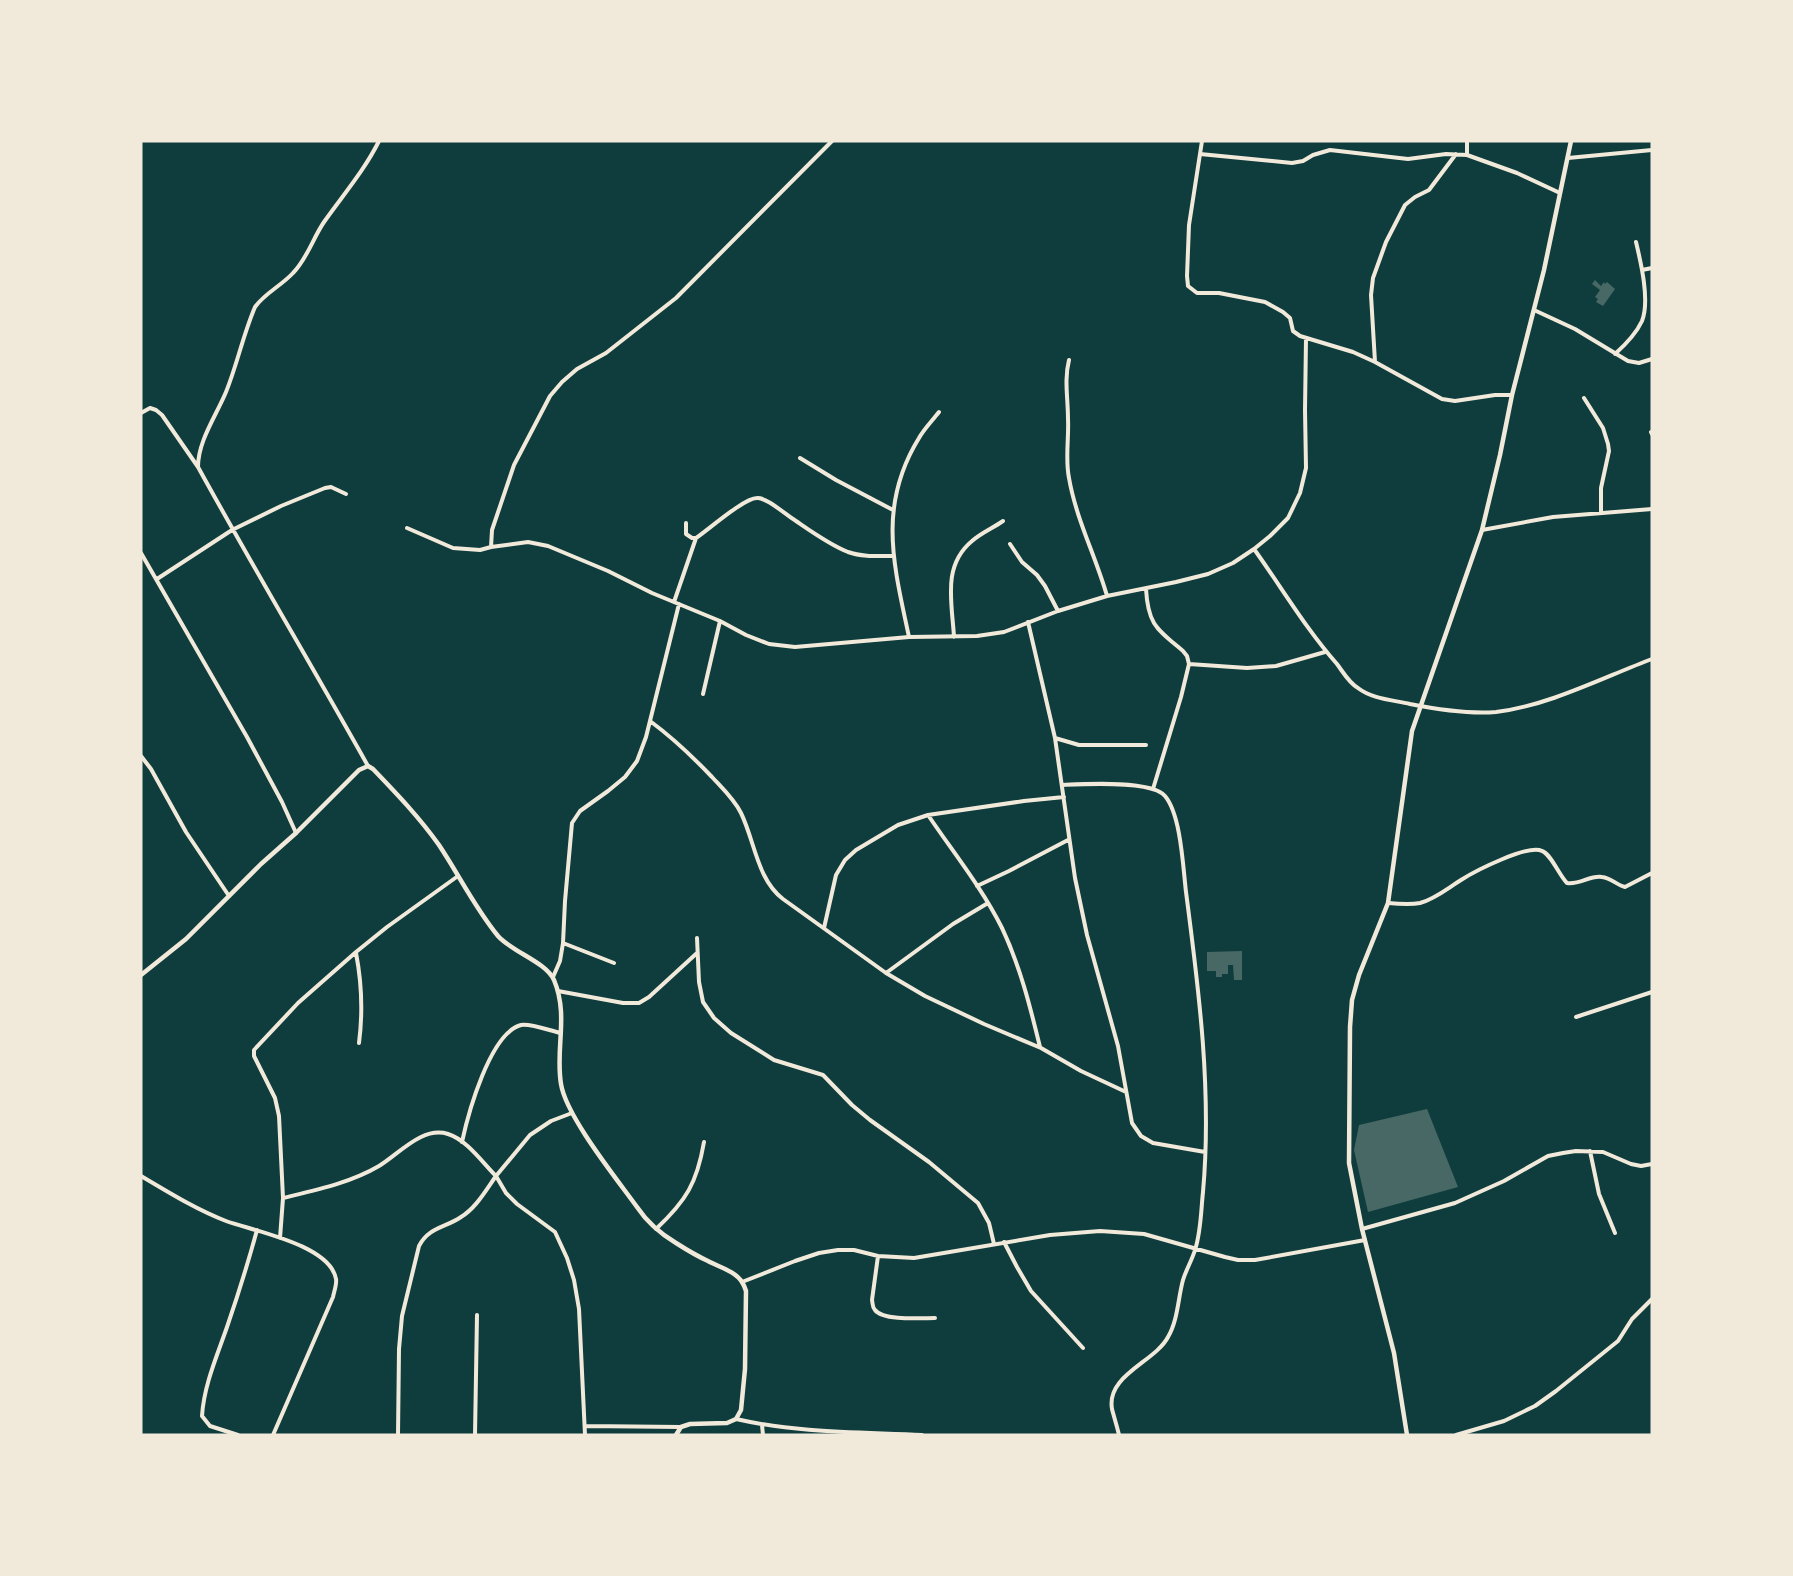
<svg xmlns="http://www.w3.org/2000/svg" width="1793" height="1576" viewBox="0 0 1793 1576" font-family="Montserrat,sans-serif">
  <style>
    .building { fill: #486865 }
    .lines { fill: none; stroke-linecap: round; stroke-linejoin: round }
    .minor { stroke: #f1e9da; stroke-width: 4 }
    .tertiary { stroke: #f1e9da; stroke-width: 4.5 }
  </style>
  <rect width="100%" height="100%" fill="#0f3d3e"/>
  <path class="building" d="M 1595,280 L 1601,286 L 1604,282 L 1605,284 L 1607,282 L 1615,289 L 1603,306 L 1596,302 L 1598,299 L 1595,297 L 1600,290 L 1592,284 Z
    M 1242,951 L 1242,980 L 1234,980 L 1233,965 L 1228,965 L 1228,974 L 1222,974 L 1222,977 L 1216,977 L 1216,971 L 1207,971 L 1207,952 Z
    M 1427,1109 L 1458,1187 L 1368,1212 L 1354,1150 L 1359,1125 Z"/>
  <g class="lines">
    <path class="minor" d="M 1202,141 L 1189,225 L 1187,276 L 1188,286 L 1197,293 L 1219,293 L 1265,302 L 1283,312 L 1290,318 L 1293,331 L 1300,336 L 1353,352 L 1375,362 L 1442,399 L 1455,401 L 1495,395 L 1512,395
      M 1200,154 L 1292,163 L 1303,161 L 1313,155 L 1330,150 L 1408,159 L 1446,154 L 1467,155 L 1517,173 L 1560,193
      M 1467,155 L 1467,141
      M 1568,158 L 1652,150
      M 1642,270 L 1652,268
      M 1534,310 L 1575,329 L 1628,361 L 1639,363 L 1652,359
      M 1615,354 C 1625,345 1636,334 1642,321 C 1650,301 1641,263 1636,242
      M 1069,360 C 1064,380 1068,398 1068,419 C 1069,439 1065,459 1069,478 C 1076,519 1096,557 1107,596
      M 1375,362 L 1371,295 L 1373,278 L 1386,242 L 1405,205 L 1415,197 L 1429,190 L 1456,154
      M 1584,398 L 1603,428 L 1608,444 L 1609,451 L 1601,488 L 1601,512
      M 141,413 L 150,408 L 156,410 L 162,415 L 198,467
      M 1651,432 L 1652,434
      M 800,458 L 836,480 L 893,510
      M 686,523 L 686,534 L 692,538 L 696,538 C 708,530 744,498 757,498 C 767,497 787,516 796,521 C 812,532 830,545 848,552 C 862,557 878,556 893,556
      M 407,528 L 453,548 L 480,550 L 491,547 L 528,542 L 548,546 L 608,571 L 652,593 L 720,621 L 746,635 L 769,644 L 795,647 L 909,637 L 977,636 L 1004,632 L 1058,611 L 1107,596 L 1176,582 L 1208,574 L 1233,563 L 1254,549 L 1270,536 L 1288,518 L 1300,493 L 1306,468 L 1305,410 L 1306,338
      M 1482,530 L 1553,517 L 1652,509
      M 1010,544 L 1022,562 L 1037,575 L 1045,586 L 1058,611
      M 491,547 L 492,530 L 514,465 L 550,396 L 562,382 L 577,369 L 606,353 L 676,298 L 832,141
      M 1254,549 C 1282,588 1306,629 1337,664 C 1343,672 1349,683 1358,688 C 1372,699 1393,700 1410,704 C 1435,709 1471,714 1496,712 C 1548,706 1604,677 1652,659
      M 141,553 L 247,737 L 282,802 L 296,833
      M 157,579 L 232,530 L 281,506 L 325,488 L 331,487 L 346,494
      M 1146,589 C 1148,625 1157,629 1183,651 L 1187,656 L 1189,664 L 1181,697 L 1153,789
      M 674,602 L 696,538
      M 1028,622 L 1055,738 L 1075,878 L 1087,935 L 1118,1046 L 1132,1123 L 1141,1136 L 1153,1143 L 1205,1152
      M 909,637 C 894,566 877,506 919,438 C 924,429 932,421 939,412
      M 954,637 C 952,602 942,566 972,541 C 981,533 993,528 1003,521
      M 1189,664 L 1247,668 L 1276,666 L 1325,652
      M 703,694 L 720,621
      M 650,721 C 673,738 692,756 712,777 C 722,788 734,799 741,813 C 755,842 757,879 783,899 L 886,973 L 925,996 L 984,1024 L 1041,1048 L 1081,1071 L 1126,1092
      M 1055,738 L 1079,745 L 1146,745
      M 141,756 L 151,769 L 186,832 L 229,896
      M 368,766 C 312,666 253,567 198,467 C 198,441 216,416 226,392 C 237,365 243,335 255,307 C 265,293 281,286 293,273 C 307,259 313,238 324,222 C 343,195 364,171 379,141
      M 1063,785 C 1084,784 1152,780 1165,796 C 1181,815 1183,867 1186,892 C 1199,991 1212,1092 1203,1192 C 1201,1210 1201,1232 1195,1250 C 1192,1260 1186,1270 1183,1280 C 1178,1298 1178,1320 1168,1337 C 1155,1362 1106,1375 1112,1409 C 1114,1417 1117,1426 1119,1435
      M 928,815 C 953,852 982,888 1002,928 C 1020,966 1030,1006 1040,1047
      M 977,886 L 1009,871 L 1068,840
      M 1388,903 C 1399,904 1410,905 1420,903 C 1435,899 1448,888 1461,880 C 1475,871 1528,844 1542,851 C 1551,854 1559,875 1567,883 C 1580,885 1590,875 1602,877 C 1611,878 1617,885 1625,887 L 1652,873
      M 824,928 L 836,875 L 845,860 L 856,850 L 898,825 L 928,815 L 1024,801 L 1064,797
      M 697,938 L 699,982 L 703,1002 L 714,1018 L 731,1033 L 774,1060 L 823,1075 L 852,1105 L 870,1120 L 929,1162 L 978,1203 L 989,1223 L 994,1244
      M 563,943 L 614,963
      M 356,953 C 362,984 363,1012 359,1043
      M 886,973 L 953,924 L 988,903
      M 553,977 L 560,961 L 563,943 L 565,901 L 572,823 L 580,811 L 608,791 L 625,777 L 637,761 L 646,737 L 679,604
      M 558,991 L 623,1003 L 639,1003 L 649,997 L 697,953
      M 1576,1017 L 1652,992
      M 572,1113 L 551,1121 L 530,1135 L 496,1176 L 506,1193 L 517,1204 L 555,1232 L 567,1258 L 574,1280 L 579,1309 L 585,1435
      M 462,1142 C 468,1114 490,1033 521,1025 C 530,1023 551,1031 561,1033
      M 1590,1151 L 1599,1194 L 1615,1233
      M 141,1176 C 168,1192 197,1210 226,1221 C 254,1231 330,1245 336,1279 C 337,1284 334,1292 333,1297 L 273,1435
      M 283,1198 C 316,1190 350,1183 379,1166 C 399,1154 422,1126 448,1134 C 467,1140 482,1162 496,1176 C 486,1190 476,1208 461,1217 C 445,1228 429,1227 419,1246 L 402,1316 L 399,1349 L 398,1435
      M 656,1229 C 686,1201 697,1183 704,1142
      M 1362,1229 L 1455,1203 L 1504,1181 L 1548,1156 L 1563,1153 L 1576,1151 L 1603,1152 L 1631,1164 L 1641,1166 L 1652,1164
      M 280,1238 L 283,1198 L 279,1116 L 275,1098 L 254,1056 L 254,1050 L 298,1003 L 356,952 L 387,927 L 458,876
      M 1004,1242 L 1017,1267 L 1031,1291 L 1083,1348
      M 878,1256 L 872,1300 C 873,1304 872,1307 875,1310 C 883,1321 922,1318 935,1318
      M 742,1282 L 795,1261 L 819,1253 L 838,1250 L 854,1250 L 878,1256 L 914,1258 L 1050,1235 L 1100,1231 L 1144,1234 L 1225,1257 L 1238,1260 L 1255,1260 L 1365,1240
      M 736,1419 C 797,1433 859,1432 922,1435
      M 762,1425 L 763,1435
      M 586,1426 L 681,1427
      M 238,1435 L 210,1426 L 202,1416 C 204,1385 217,1356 227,1327 C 238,1295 248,1263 257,1230
      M 475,1435 L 477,1315
      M 1456,1435 L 1504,1421 L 1535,1406 L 1556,1391 L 1618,1341 L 1632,1319 L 1652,1299"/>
    <path class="tertiary" d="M 141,975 L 186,939 L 261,864 L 296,833 L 359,770 L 368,766 L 373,769 C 397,794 419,817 439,845 C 459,875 475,908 498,936 C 512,952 546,962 554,980 C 569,1016 555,1048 561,1084 C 566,1116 616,1178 637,1207 C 647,1222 661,1234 676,1243 C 687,1250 697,1256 708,1261 C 719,1267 735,1271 742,1282 C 744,1285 745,1288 746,1291 L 745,1369 L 741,1410 L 736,1419 L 727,1423 L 690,1424 L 681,1427 L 676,1435
      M 1407,1435 L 1394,1353 L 1362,1229 L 1349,1163 L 1350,1027 L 1352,1000 L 1359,975 L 1388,903 L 1412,731 L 1482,530 L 1500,455 L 1512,395 L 1544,270 L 1571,141"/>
  </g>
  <rect width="1793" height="1576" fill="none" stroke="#f1e9da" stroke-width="285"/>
</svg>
